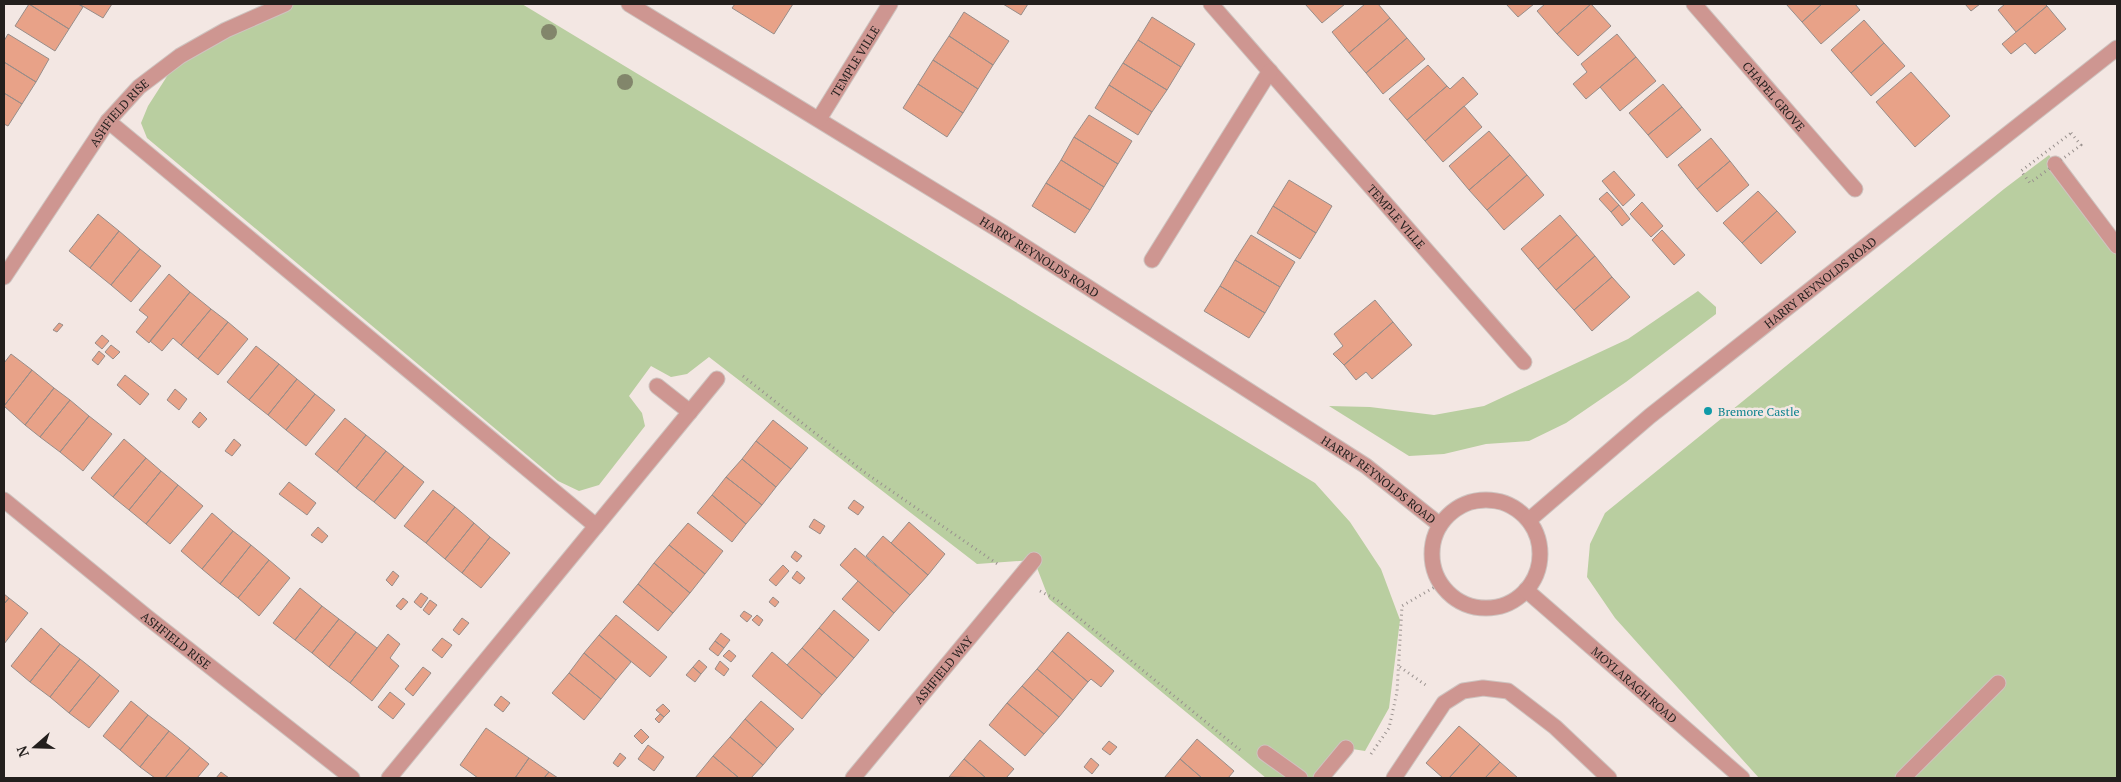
<svg xmlns="http://www.w3.org/2000/svg" width="2121" height="782" viewBox="0 0 2121 782" font-family="'PT Serif',serif">
  <style>
    .green { fill: #b9cea0 }
    .building { fill: #e8a288; stroke: #988d89 }
    .lines { fill: none; stroke-linecap: round; stroke-linejoin: round }
    .minor-casing { stroke: #cec3bf; stroke-width: 17 }
    .path { stroke: #99918e; stroke-width: 3; stroke-dasharray: 1 4; stroke-linecap: butt }
    .minor { stroke: #ce9691; stroke-width: 15 }
    .tree { fill: #82866b }
    .culture-dot { fill: #0f9aa8; stroke: #f3e7e3; stroke-width: 2 }
    .labels { text-anchor: middle; dominant-baseline: central; stroke-width: 5; stroke-linejoin: round; paint-order: stroke }
    .street-label { font-size: 12px; fill: #231f1d; stroke: #f3e7e3 }
    .culture-label { font-size: 12px; fill: #0d838f; stroke: #f3e7e3; text-anchor: start }
  </style>
  <rect width="100%" height="100%" fill="#f3e7e3"/>
  <path class="green" d="M 285,4 L 522,4 L 1315,483 L 1350,522 L 1381,569 L 1400,620 L 1389,708 L 1365,751 L 1346,748 L 1321,778 L 1266,778 L 1049,599 L 1034,560 L 977,564 L 709,357 L 687,374 L 671,377 L 651,366 L 629,396 L 642,413 L 645,426 L 599,485 L 579,491 L 558,481 L 147,138 L 141,123 L 148,106 L 180,56 Z
    M 2049,155 L 2117,245 L 2117,778 L 1759,778 L 1615,618 L 1587,577 L 1590,544 L 1605,513 L 2004,189 Z
    M 1698,291 L 1716,307 L 1716,314 L 1626,382 L 1566,423 L 1529,441 L 1486,444 L 1444,454 L 1409,456 L 1329,406 L 1370,407 L 1434,415 L 1484,406 L 1628,339 Z"/>
  <path class="building" d="M 29,4 L 69,29 L 55,51 L 15,26 Z
    M 29,4 L 78,4 L 83,7 L 69,29 Z
    M 79,4 L 112,4 L 103,18 Z
    M 735,4 L 793,4 L 774,34 L 732,8 Z
    M 1003,4 L 1028,4 L 1021,15 Z
    M 1305,4 L 1345,4 L 1322,23 Z
    M 1365,4 L 1378,4 L 1390,18 L 1349,53 L 1332,32 Z
    M 1506,4 L 1534,4 L 1518,17 Z
    M 1545,4 L 1591,4 L 1557,34 L 1537,11 Z
    M 1591,4 L 1611,26 L 1578,56 L 1557,34 Z
    M 1786,4 L 1822,4 L 1802,22 Z
    M 1822,4 L 1855,4 L 1860,10 L 1821,44 L 1802,22 Z
    M 1965,4 L 1980,4 L 1971,11 Z
    M 2005,4 L 2045,4 L 2047,6 L 2016,32 L 1998,10 Z
    M 2047,6 L 2066,29 L 2035,54 L 2025,43 L 2011,54 L 2002,44 Z
    M 964,12 L 1009,41 L 993,65 L 949,36 Z
    M 1152,17 L 1195,44 L 1181,67 L 1138,40 Z
    M 1390,18 L 1407,38 L 1366,73 L 1349,53 Z
    M 1864,20 L 1884,43 L 1851,73 L 1831,50 Z
    M 8,34 L 49,59 L 36,82 L 4,62 L 4,41 Z
    M 1617,34 L 1636,57 L 1586,99 L 1573,84 L 1587,72 L 1581,64 Z
    M 949,36 L 993,65 L 978,89 L 933,60 Z
    M 1407,38 L 1425,59 L 1383,94 L 1366,73 Z
    M 1138,40 L 1181,67 L 1167,90 L 1123,63 Z
    M 1884,43 L 1905,66 L 1871,96 L 1851,73 Z
    M 1636,57 L 1656,81 L 1620,111 L 1600,87 Z
    M 933,60 L 978,89 L 963,113 L 918,84 Z
    M 4,62 L 36,82 L 22,104 L 4,93 Z
    M 1123,63 L 1167,90 L 1152,112 L 1109,85 Z
    M 1428,65 L 1447,86 L 1407,120 L 1389,99 Z
    M 1911,72 L 1950,116 L 1915,147 L 1876,102 Z
    M 1463,77 L 1478,94 L 1425,141 L 1407,120 L 1447,86 L 1450,89 Z
    M 918,84 L 963,113 L 947,137 L 903,108 Z
    M 1663,84 L 1682,107 L 1648,135 L 1629,113 Z
    M 1109,85 L 1152,112 L 1138,135 L 1095,108 Z
    M 4,93 L 22,104 L 8,126 L 4,124 Z
    M 1464,106 L 1482,127 L 1443,162 L 1425,141 Z
    M 1682,107 L 1701,130 L 1667,158 L 1648,135 Z
    M 1089,115 L 1132,141 L 1118,164 L 1074,137 Z
    M 1489,131 L 1510,155 L 1469,190 L 1449,166 Z
    M 1074,137 L 1118,164 L 1104,187 L 1061,160 Z
    M 1711,138 L 1730,161 L 1697,189 L 1678,165 Z
    M 1510,155 L 1527,175 L 1487,210 L 1469,190 Z
    M 1061,160 L 1104,187 L 1090,210 L 1046,183 Z
    M 1730,161 L 1749,185 L 1717,212 L 1697,189 Z
    M 1614,171 L 1635,195 L 1623,206 L 1602,181 Z
    M 1527,175 L 1544,195 L 1504,230 L 1487,210 Z
    M 1289,180 L 1332,206 L 1316,233 L 1273,206 Z
    M 1046,183 L 1090,210 L 1075,233 L 1032,206 Z
    M 1758,191 L 1777,211 L 1742,243 L 1723,223 Z
    M 1607,192 L 1619,205 L 1611,212 L 1599,199 Z
    M 1642,202 L 1663,226 L 1651,237 L 1630,214 Z
    M 1619,205 L 1630,219 L 1622,226 L 1611,212 Z
    M 1273,206 L 1316,233 L 1300,259 L 1257,233 Z
    M 1777,211 L 1796,232 L 1761,264 L 1742,243 Z
    M 98,214 L 119,231 L 90,268 L 69,251 Z
    M 1560,215 L 1577,235 L 1538,269 L 1521,249 Z
    M 1662,230 L 1685,255 L 1674,265 L 1652,240 Z
    M 119,231 L 140,249 L 111,285 L 90,268 Z
    M 1251,235 L 1295,262 L 1280,287 L 1235,260 Z
    M 1577,235 L 1595,256 L 1556,290 L 1538,269 Z
    M 140,249 L 161,266 L 131,302 L 111,285 Z
    M 1595,256 L 1612,277 L 1574,310 L 1556,290 Z
    M 1235,260 L 1280,287 L 1265,313 L 1220,286 Z
    M 169,274 L 190,292 L 149,343 L 136,332 L 148,317 L 139,310 Z
    M 1612,277 L 1630,297 L 1592,331 L 1574,310 Z
    M 1220,286 L 1265,313 L 1249,338 L 1204,311 Z
    M 190,292 L 211,309 L 181,345 L 173,338 L 162,351 L 150,341 Z
    M 1375,300 L 1393,322 L 1344,365 L 1333,354 L 1343,346 L 1334,334 Z
    M 211,309 L 228,322 L 198,359 L 181,345 Z
    M 228,322 L 248,339 L 218,375 L 198,359 Z
    M 1393,322 L 1412,345 L 1372,379 L 1366,372 L 1356,380 L 1344,365 Z
    M 59,323 L 63,325 L 57,332 L 53,330 Z
    M 102,335 L 109,341 L 102,349 L 95,343 Z
    M 111,345 L 120,352 L 113,359 L 105,352 Z
    M 256,346 L 279,364 L 249,400 L 227,382 Z
    M 99,351 L 105,356 L 98,365 L 92,360 Z
    M 11,354 L 32,370 L 4,406 L 4,363 Z
    M 279,364 L 297,379 L 268,415 L 249,400 Z
    M 32,370 L 54,388 L 25,425 L 4,406 Z
    M 125,375 L 149,394 L 140,405 L 117,385 Z
    M 297,379 L 315,394 L 286,430 L 268,415 Z
    M 54,388 L 70,400 L 40,437 L 25,425 Z
    M 175,389 L 187,399 L 179,410 L 167,400 Z
    M 315,394 L 335,410 L 306,446 L 286,430 Z
    M 70,400 L 89,416 L 60,452 L 40,437 Z
    M 200,412 L 207,419 L 199,428 L 192,422 Z
    M 89,416 L 112,434 L 83,471 L 60,452 Z
    M 345,418 L 366,435 L 337,472 L 315,454 Z
    M 773,420 L 808,448 L 791,469 L 756,441 Z
    M 366,435 L 386,451 L 356,488 L 337,472 Z
    M 124,439 L 146,458 L 113,497 L 91,478 Z
    M 234,439 L 241,445 L 232,456 L 225,451 Z
    M 756,441 L 791,469 L 776,487 L 742,459 Z
    M 386,451 L 404,466 L 374,502 L 356,488 Z
    M 146,458 L 161,471 L 129,510 L 113,497 Z
    M 742,459 L 776,487 L 762,505 L 726,477 Z
    M 404,466 L 424,482 L 395,519 L 374,502 Z
    M 161,471 L 178,485 L 146,524 L 129,510 Z
    M 726,477 L 762,505 L 746,524 L 712,495 Z
    M 289,482 L 316,503 L 307,515 L 279,494 Z
    M 178,485 L 203,506 L 170,544 L 146,524 Z
    M 433,490 L 455,507 L 426,543 L 404,526 Z
    M 712,495 L 746,524 L 732,542 L 697,513 Z
    M 854,500 L 864,507 L 858,515 L 848,508 Z
    M 455,507 L 474,523 L 445,559 L 426,543 Z
    M 212,513 L 233,531 L 202,569 L 181,551 Z
    M 814,519 L 825,526 L 820,534 L 809,527 Z
    M 909,522 L 945,554 L 928,575 L 891,543 Z
    M 474,523 L 490,537 L 462,573 L 445,559 Z
    M 688,523 L 723,551 L 705,574 L 669,545 Z
    M 318,527 L 328,536 L 322,543 L 311,535 Z
    M 233,531 L 251,545 L 220,584 L 202,569 Z
    M 883,536 L 928,575 L 910,595 L 866,556 Z
    M 490,537 L 510,553 L 481,588 L 462,573 Z
    M 251,545 L 269,560 L 238,598 L 220,584 Z
    M 669,545 L 705,574 L 690,593 L 654,563 Z
    M 855,548 L 910,595 L 894,613 L 840,565 Z
    M 795,551 L 802,556 L 797,562 L 791,557 Z
    M 269,560 L 290,578 L 259,616 L 238,598 Z
    M 654,563 L 690,593 L 673,613 L 638,584 Z
    M 783,565 L 789,571 L 776,586 L 769,580 Z
    M 393,571 L 399,576 L 392,586 L 386,580 Z
    M 797,571 L 805,578 L 800,584 L 792,578 Z
    M 858,581 L 894,613 L 879,631 L 842,599 Z
    M 638,584 L 673,613 L 658,631 L 623,602 Z
    M 300,588 L 322,606 L 295,640 L 273,623 Z
    M 421,593 L 428,598 L 421,608 L 414,602 Z
    M 4,594 L 9,598 L 4,604 Z
    M 773,597 L 779,602 L 775,607 L 769,602 Z
    M 9,598 L 28,613 L 4,644 L 4,604 Z
    M 403,598 L 408,602 L 401,610 L 396,606 Z
    M 430,600 L 437,605 L 429,615 L 423,610 Z
    M 322,606 L 339,619 L 312,653 L 295,640 Z
    M 834,610 L 869,640 L 854,658 L 819,628 Z
    M 744,611 L 752,616 L 747,622 L 740,616 Z
    M 616,615 L 667,657 L 650,677 L 599,635 Z
    M 757,615 L 763,620 L 759,626 L 752,620 Z
    M 462,618 L 469,623 L 459,635 L 453,630 Z
    M 339,619 L 356,632 L 329,667 L 312,653 Z
    M 41,628 L 60,644 L 30,682 L 11,666 Z
    M 819,628 L 854,658 L 837,678 L 802,648 Z
    M 356,632 L 377,648 L 350,683 L 329,667 Z
    M 1068,632 L 1114,671 L 1101,687 L 1091,679 L 1088,682 L 1052,651 Z
    M 721,633 L 730,640 L 724,648 L 715,641 Z
    M 388,634 L 400,644 L 390,658 L 399,666 L 372,701 L 350,683 Z
    M 599,635 L 631,662 L 616,680 L 584,653 Z
    M 442,638 L 452,645 L 442,658 L 432,650 Z
    M 715,641 L 724,648 L 718,656 L 709,649 Z
    M 60,644 L 80,659 L 50,697 L 30,682 Z
    M 802,648 L 837,678 L 822,695 L 787,665 Z
    M 729,650 L 736,656 L 731,662 L 723,656 Z
    M 1052,651 L 1088,682 L 1073,700 L 1037,669 Z
    M 772,652 L 822,695 L 802,719 L 752,676 Z
    M 584,653 L 616,680 L 601,699 L 569,673 Z
    M 80,659 L 100,675 L 69,713 L 50,697 Z
    M 699,660 L 707,667 L 701,674 L 693,667 Z
    M 720,661 L 729,669 L 724,676 L 715,669 Z
    M 423,667 L 431,673 L 413,696 L 405,689 Z
    M 693,667 L 701,674 L 695,682 L 686,675 Z
    M 1037,669 L 1073,700 L 1059,717 L 1022,686 Z
    M 569,673 L 601,699 L 584,720 L 552,693 Z
    M 100,675 L 119,691 L 89,728 L 69,713 Z
    M 1022,686 L 1059,717 L 1044,734 L 1007,703 Z
    M 390,692 L 405,704 L 393,719 L 378,707 Z
    M 501,696 L 510,703 L 503,712 L 494,705 Z
    M 131,701 L 148,715 L 120,750 L 103,736 Z
    M 761,701 L 794,729 L 777,748 L 745,719 Z
    M 1007,703 L 1044,734 L 1025,756 L 989,725 Z
    M 663,704 L 670,711 L 664,717 L 656,710 Z
    M 660,714 L 664,717 L 659,723 L 655,719 Z
    M 148,715 L 169,731 L 140,767 L 120,750 Z
    M 745,719 L 777,748 L 763,765 L 730,737 Z
    M 1459,726 L 1480,744 L 1449,778 L 1443,778 L 1426,763 Z
    M 486,728 L 529,758 L 515,778 L 478,778 L 460,765 Z
    M 641,729 L 649,737 L 642,744 L 634,736 Z
    M 169,731 L 190,748 L 165,778 L 155,778 L 140,767 Z
    M 730,737 L 763,765 L 751,778 L 739,778 L 713,756 Z
    M 1197,739 L 1234,771 L 1228,778 L 1202,778 L 1180,759 Z
    M 980,740 L 1014,769 L 1006,778 L 986,778 L 964,759 Z
    M 1109,741 L 1117,747 L 1110,755 L 1102,749 Z
    M 1480,744 L 1500,762 L 1485,778 L 1449,778 Z
    M 648,745 L 664,757 L 654,771 L 638,759 Z
    M 190,748 L 209,764 L 197,778 L 165,778 Z
    M 620,753 L 626,758 L 618,767 L 613,763 Z
    M 713,756 L 739,778 L 695,778 Z
    M 529,758 L 549,772 L 544,778 L 515,778 Z
    M 1091,758 L 1099,765 L 1092,774 L 1084,767 Z
    M 964,759 L 986,778 L 949,777 Z
    M 1180,759 L 1202,778 L 1164,778 Z
    M 1500,762 L 1518,778 L 1485,778 Z
    M 221,772 L 229,778 L 216,778 Z
    M 549,772 L 558,778 L 544,778 Z"/>
  <g class="lines">
    <g class="minor-casing">
      <g id="minor">
        <path id="s1" d="M 629,4 L 1002,232 L 1366,466 L 1440,525"/>
        <path id="s2" d="M 1211,4 L 1524,362"/>
        <path id="s3" d="M 1694,4 L 1855,189"/>
        <path id="s4" d="M 819,119 L 890,4"/>
        <path d="M 108,121 L 596,526"/>
        <path d="M 2055,164 L 2117,246"/>
        <path d="M 1152,260 L 1270,71"/>
        <path id="s5" d="M 4,277 L 108,121 L 139,87 L 180,56 L 226,30 L 285,4"/>
        <path d="M 657,386 L 690,412"/>
        <path id="s6" d="M 4,500 L 147,617 L 352,778"/>
        <circle cx="1486" cy="554" r="54"/>
        <path id="s7" d="M 1529,520 L 1650,416 L 2117,48"/>
        <path id="s8" d="M 1526,590 L 1742,778"/>
        <path d="M 1265,753 L 1300,778"/>
        <path d="M 389,778 L 717,379"/>
        <path id="s9" d="M 853,778 L 1034,560"/>
        <path d="M 1321,778 L 1346,748"/>
        <path d="M 1394,778 L 1444,703 L 1463,691 L 1483,688 L 1508,691 L 1555,727 L 1609,778"/>
        <path d="M 1903,778 L 1998,683"/>
      </g>
    </g>
    <path class="path" d="M 2071,133 L 2081,145 L 2030,183 L 2021,171 Z
      M 743,376 L 864,472 L 999,565
      M 1040,591 L 1057,600 L 1240,750
      M 1400,667 L 1427,686
      M 1371,754 L 1389,728 L 1397,692 L 1402,606 L 1440,584"/>
    <use href="#minor" class="minor"/>
  </g>
  <g class="tree">
    <circle cx="549" cy="32" r="8"/>
    <circle cx="625" cy="82" r="8"/>
  </g>
  <circle class="culture-dot" cx="1708" cy="411" r="5"/>
  <g class="labels">
    <g class="street-label">
      <text stroke="none"><textPath href="#s4" startOffset="68">TEMPLE VILLE</textPath></text>
      <text stroke="none"><textPath href="#s3" startOffset="122">CHAPEL GROVE</textPath></text>
      <text stroke="none"><textPath href="#s5" startOffset="201">ASHFIELD RISE</textPath></text>
      <text stroke="none"><textPath href="#s2" startOffset="282">TEMPLE VILLE</textPath></text>
      <text stroke="none"><textPath href="#s1" startOffset="482">HARRY REYNOLDS ROAD</textPath></text>
      <text stroke="none"><textPath href="#s7" startOffset="376">HARRY REYNOLDS ROAD</textPath></text>
      <text stroke="none"><textPath href="#s1" startOffset="888">HARRY REYNOLDS ROAD</textPath></text>
      <text stroke="none"><textPath href="#s6" startOffset="222">ASHFIELD RISE</textPath></text>
      <text stroke="none"><textPath href="#s9" startOffset="141">ASHFIELD WAY</textPath></text>
      <text stroke="none"><textPath href="#s8" startOffset="144">MOYLARAGH ROAD</textPath></text>
    </g>
    <g class="culture-label">
      <text x="1718" y="411">Bremore Castle</text>
    </g>
  </g>
  <rect width="2121" height="782" fill="none" stroke="#231f1d" stroke-width="10"/>
  <g transform="translate(35 747) rotate(250)" stroke="#f3e7e3" stroke-width="4" paint-order="stroke">
  <path d="M0-4L9 19L0 12L-9 19Z" fill="#231f1d"/>
  <text y="-8" font-size="14" font-weight="bold" text-anchor="middle" fill="#231f1d">N</text>
  </g>
</svg>
